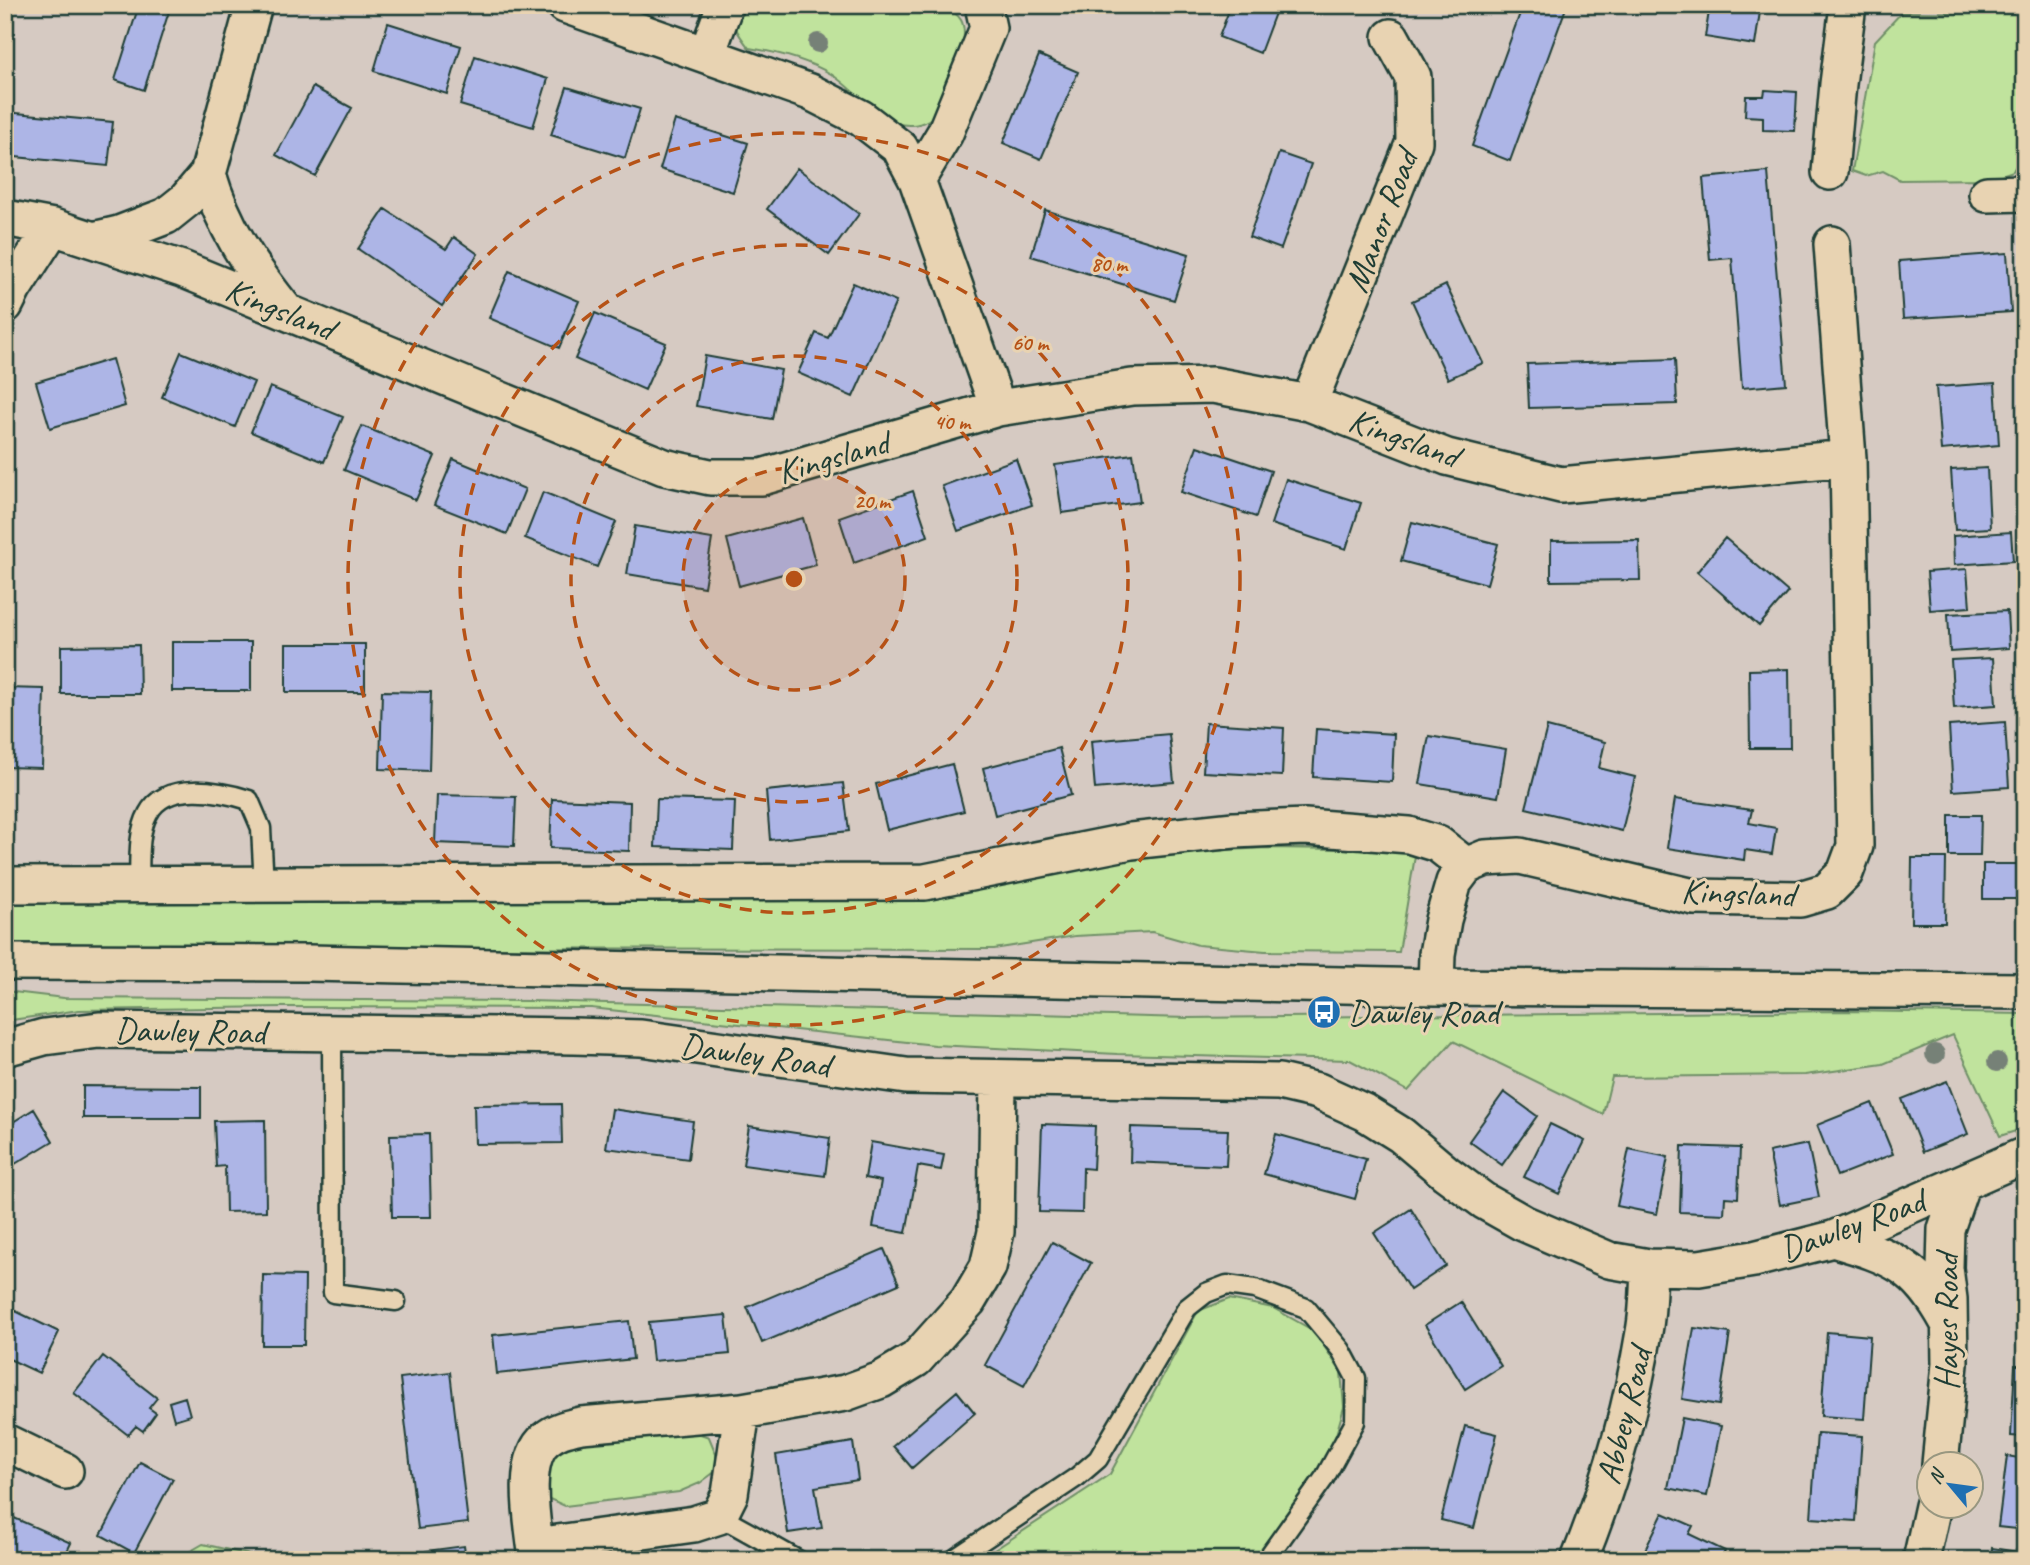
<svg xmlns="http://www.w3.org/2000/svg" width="2030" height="1565" viewBox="0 0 2030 1565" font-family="Caveat,sans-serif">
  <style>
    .green { fill: #c0e39d; stroke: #709068; stroke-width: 2 }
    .building { fill: #adb5e6; stroke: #1f3d34; stroke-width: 2 }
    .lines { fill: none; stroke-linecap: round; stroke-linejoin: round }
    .lane-casing { stroke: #1f3d34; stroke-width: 23 }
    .street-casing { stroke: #1f3d34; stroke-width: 40 }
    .lane { stroke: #e8d3b2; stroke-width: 18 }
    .street { stroke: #e8d3b2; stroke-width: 35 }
    .tree { fill: #768177 }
    .ring { fill: none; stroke: #b65216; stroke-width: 3.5; stroke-dasharray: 12 9 }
    .labels { text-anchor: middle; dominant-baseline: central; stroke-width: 6; stroke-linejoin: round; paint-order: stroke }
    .street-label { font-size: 35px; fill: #1f3d34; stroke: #e8d3b2 }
    .poi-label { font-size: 35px; fill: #1f3d34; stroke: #e8d3b2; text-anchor: start }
    .centre { fill: #b65216; stroke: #e8d3b2; stroke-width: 3.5 }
    .ring-label { font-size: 21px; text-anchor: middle; font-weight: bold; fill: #b65216; stroke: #e8d3b2; stroke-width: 6; stroke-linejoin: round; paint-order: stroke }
  </style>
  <rect width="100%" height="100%" fill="#d6cac2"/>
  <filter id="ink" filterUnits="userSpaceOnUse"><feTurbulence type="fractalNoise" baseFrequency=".0143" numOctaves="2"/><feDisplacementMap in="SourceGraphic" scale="14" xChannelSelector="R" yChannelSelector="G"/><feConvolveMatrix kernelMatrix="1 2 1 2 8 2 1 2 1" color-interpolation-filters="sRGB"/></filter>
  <g filter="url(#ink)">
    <path class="green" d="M 733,5 L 939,5 C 947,8 957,13 961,20 C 971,37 952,91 942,107 C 936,118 922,125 911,125 C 881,127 855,89 831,74 C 807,60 776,52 749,48 C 738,34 730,23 733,5 Z
      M 1902,12 L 2025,13 L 2025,114 L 2020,115 L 2022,154 L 2013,171 L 1990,179 L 1900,180 L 1883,171 L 1866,176 L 1852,171 L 1875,41 Z
      M 1267,848 L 1416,850 L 1399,952 L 1265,951 L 1198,945 L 1152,932 L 1075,936 L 994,949 L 389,948 L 5,943 L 5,892 L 389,893 Z
      M 5,991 L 64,998 L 529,1001 L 1188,1018 L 1849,1011 L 2025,1014 L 2025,1128 L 2000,1136 L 1953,1035 L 1883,1064 L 1805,1075 L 1612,1077 L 1603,1114 L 1453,1041 L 1408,1091 L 1350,1060 L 1117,1054 L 935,1045 L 591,1008 L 284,1007 L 79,1010 L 5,1021 Z
      M 1229,1299 L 1273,1308 L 1314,1331 L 1341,1372 L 1344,1407 L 1331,1452 L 1258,1560 L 979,1560 L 1110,1474 L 1198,1311 Z
      M 689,1430 L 709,1437 L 716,1454 L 716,1471 L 700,1483 L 679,1492 L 565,1506 L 545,1497 L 551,1458 L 568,1442 Z
      M 203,1544 L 272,1560 L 175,1560 Z"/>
    <path class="building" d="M 139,5 L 171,5 L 144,90 L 115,80 Z
      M 1231,5 L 1278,5 L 1260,53 L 1219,37 Z
      M 1523,5 L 1567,5 L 1510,161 L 1472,146 Z
      M 1710,5 L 1761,5 L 1755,45 L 1705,37 Z
      M 388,23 L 461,46 L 447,94 L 374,71 Z
      M 1039,55 L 1078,72 L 1041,159 L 1003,143 Z
      M 475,56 L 548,79 L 533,127 L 460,105 Z
      M 313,87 L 352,108 L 315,176 L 276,155 Z
      M 567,87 L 640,109 L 625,158 L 551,135 Z
      M 1765,90 L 1797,92 L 1795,131 L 1763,130 L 1763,117 L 1745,116 L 1746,96 L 1764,96 Z
      M 5,112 L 113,122 L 108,166 L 5,156 Z
      M 675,120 L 748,143 L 733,192 L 660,169 Z
      M 1279,153 L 1311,164 L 1281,249 L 1249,237 Z
      M 797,168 L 859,214 L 829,255 L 767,209 Z
      M 1768,172 L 1786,384 L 1742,388 L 1732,258 L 1710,260 L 1703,178 Z
      M 385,209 L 446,249 L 454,237 L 478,254 L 442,306 L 358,249 Z
      M 1045,210 L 1189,254 L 1174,300 L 1031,256 Z
      M 2007,253 L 2011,312 L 1903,319 L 1899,261 Z
      M 509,271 L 579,301 L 559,348 L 489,318 Z
      M 853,283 L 896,302 L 853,397 L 798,373 L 816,333 L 828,338 Z
      M 1446,285 L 1483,363 L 1448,379 L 1412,301 Z
      M 595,313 L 666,343 L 645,390 L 575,359 Z
      M 181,352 L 254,382 L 235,427 L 162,397 Z
      M 705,356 L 781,370 L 772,419 L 696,406 Z
      M 112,359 L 125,406 L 50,428 L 36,382 Z
      M 1675,359 L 1677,404 L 1529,408 L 1527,364 Z
      M 1995,383 L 1999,445 L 1941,450 L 1936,387 Z
      M 270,387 L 343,417 L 324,462 L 251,432 Z
      M 362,426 L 435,456 L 416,500 L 344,470 Z
      M 1197,446 L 1271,471 L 1256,517 L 1181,492 Z
      M 1133,454 L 1140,502 L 1062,513 L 1055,465 Z
      M 453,459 L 525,489 L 507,534 L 434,505 Z
      M 1016,459 L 1032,505 L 958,531 L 942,486 Z
      M 1987,468 L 1990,528 L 1955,530 L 1951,470 Z
      M 1286,479 L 1361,503 L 1346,549 L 1271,524 Z
      M 913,491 L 928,536 L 854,563 L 839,517 Z
      M 543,492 L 616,522 L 597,567 L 525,538 Z
      M 803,518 L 816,565 L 739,586 L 727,539 Z
      M 1412,522 L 1498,544 L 1487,584 L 1401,561 Z
      M 635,526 L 712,539 L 704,587 L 627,574 Z
      M 2011,532 L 2013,561 L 1954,565 L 1953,536 Z
      M 1725,538 L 1788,592 L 1759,626 L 1697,572 Z
      M 1639,540 L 1640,580 L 1551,581 L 1551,541 Z
      M 1967,569 L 1970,607 L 1930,610 L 1927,572 Z
      M 2007,611 L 2009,648 L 1950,652 L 1948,614 Z
      M 172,642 L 251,642 L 251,691 L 172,691 Z
      M 286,644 L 365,644 L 365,692 L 286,692 Z
      M 139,645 L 140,694 L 61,694 L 61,646 Z
      M 1993,658 L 1996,705 L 1954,708 L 1951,660 Z
      M 1789,669 L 1790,748 L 1750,748 L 1749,670 Z
      M 5,688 L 44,689 L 42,768 L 5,767 Z
      M 382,691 L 431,692 L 429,771 L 380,769 Z
      M 2005,722 L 2009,787 L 1953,791 L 1949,726 Z
      M 1206,723 L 1284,728 L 1282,776 L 1203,772 Z
      M 1547,727 L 1605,742 L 1599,768 L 1635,777 L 1622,831 L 1526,808 Z
      M 1316,729 L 1394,734 L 1392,782 L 1313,777 Z
      M 1169,734 L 1174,782 L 1095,789 L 1091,741 Z
      M 1429,736 L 1506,749 L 1498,797 L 1420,784 Z
      M 1059,748 L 1071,795 L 995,815 L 983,768 Z
      M 952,764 L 964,811 L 887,830 L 876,784 Z
      M 843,783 L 849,831 L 770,840 L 766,791 Z
      M 437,795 L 516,797 L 514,846 L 435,843 Z
      M 552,799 L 630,802 L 629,851 L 550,848 Z
      M 657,799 L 735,801 L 733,850 L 655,847 Z
      M 1675,799 L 1752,810 L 1749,823 L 1776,828 L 1772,854 L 1745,850 L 1744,860 L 1667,848 Z
      M 1949,815 L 1981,815 L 1980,856 L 1949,856 Z
      M 1912,858 L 1946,858 L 1945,923 L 1911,923 Z
      M 1983,864 L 2025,864 L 2025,899 L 1983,899 Z
      M 1947,1081 L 1968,1134 L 1923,1152 L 1902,1099 Z
      M 83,1086 L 201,1087 L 201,1118 L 83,1118 Z
      M 1504,1092 L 1537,1116 L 1502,1165 L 1469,1141 Z
      M 1872,1103 L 1893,1154 L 1837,1176 L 1817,1125 Z
      M 561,1104 L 562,1143 L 475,1144 L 474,1105 Z
      M 34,1109 L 53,1141 L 5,1170 L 5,1127 Z
      M 612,1109 L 693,1121 L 688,1159 L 606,1148 Z
      M 265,1120 L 266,1211 L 226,1212 L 225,1166 L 216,1167 L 214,1121 Z
      M 1042,1124 L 1095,1126 L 1093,1169 L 1083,1168 L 1082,1213 L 1039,1212 Z
      M 1550,1124 L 1585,1141 L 1559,1194 L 1524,1177 Z
      M 749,1126 L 830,1138 L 825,1176 L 743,1165 Z
      M 1131,1127 L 1228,1130 L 1226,1166 L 1130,1162 Z
      M 429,1134 L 431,1217 L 392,1217 L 390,1135 Z
      M 1276,1134 L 1366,1159 L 1355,1199 L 1264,1174 Z
      M 871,1142 L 944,1155 L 941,1170 L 918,1166 L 906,1233 L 873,1227 L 881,1181 L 865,1178 Z
      M 1808,1144 L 1819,1197 L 1780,1205 L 1769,1152 Z
      M 1682,1146 L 1740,1148 L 1738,1198 L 1725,1197 L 1724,1214 L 1680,1212 Z
      M 1629,1149 L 1668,1157 L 1657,1214 L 1617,1206 Z
      M 1411,1209 L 1446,1266 L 1410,1290 L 1374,1233 Z
      M 1052,1242 L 1091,1263 L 1024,1386 L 985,1365 Z
      M 884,1249 L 899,1284 L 762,1343 L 747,1307 Z
      M 263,1275 L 305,1276 L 304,1345 L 262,1345 Z
      M 1461,1302 L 1501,1366 L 1465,1389 L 1425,1325 Z
      M 5,1306 L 59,1332 L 39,1373 L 5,1357 Z
      M 726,1315 L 730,1354 L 653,1361 L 649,1322 Z
      M 629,1321 L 633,1359 L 497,1374 L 493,1335 Z
      M 1694,1328 L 1730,1333 L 1719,1405 L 1682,1399 Z
      M 1827,1332 L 1870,1336 L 1864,1419 L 1821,1416 Z
      M 103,1356 L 157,1398 L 149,1408 L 156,1413 L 143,1431 L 136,1426 L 128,1435 L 74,1393 Z
      M 2015,1365 L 2025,1365 L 2025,1437 L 2011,1436 Z
      M 450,1372 L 468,1523 L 418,1529 L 400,1378 Z
      M 957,1391 L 975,1413 L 912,1468 L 893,1446 Z
      M 185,1397 L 190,1415 L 174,1420 L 169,1402 Z
      M 1682,1418 L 1721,1426 L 1707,1496 L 1668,1488 Z
      M 1465,1426 L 1497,1434 L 1474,1528 L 1441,1520 Z
      M 1817,1433 L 1862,1436 L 1856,1521 L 1811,1518 Z
      M 853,1442 L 858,1480 L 815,1487 L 822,1528 L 788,1533 L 776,1455 Z
      M 2007,1456 L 2025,1459 L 2025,1530 L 1998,1527 Z
      M 140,1462 L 173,1479 L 134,1553 L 101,1535 Z
      M 1663,1513 L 1693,1526 L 1689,1534 L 1725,1551 L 1721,1560 L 1655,1560 L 1643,1554 Z
      M 5,1514 L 71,1543 L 63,1560 L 5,1559 Z
      M 464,1546 L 466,1560 L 427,1560 L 426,1551 Z
      M 1992,1548 L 2025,1553 L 2025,1560 L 1991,1560 Z"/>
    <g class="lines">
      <g class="lane-casing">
        <path id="lane" d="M 139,886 C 140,864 137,834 148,814 C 165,780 220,791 249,800 L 261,828 L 264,886
          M 332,1033 L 333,1293 L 396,1301
          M 719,1516 L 798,1560
          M 953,1560 L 1077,1477 L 1098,1459 L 1187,1308 L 1206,1293 L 1227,1285 L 1255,1289 L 1306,1308 L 1341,1350 L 1356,1378 L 1355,1422 L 1325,1477 L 1266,1560"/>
      </g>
      <g class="street-casing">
        <path id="street" d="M 565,5 L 810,92 L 861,118 L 900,148 L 917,180 L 998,408
          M 707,54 L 725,5
          M 1830,172 L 1838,84 L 1848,5
          M 208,174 C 223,226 251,268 285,310
          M 917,180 L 945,133 L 988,28 L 983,5
          M 1987,194 L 2025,193
          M 5,218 L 53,227 L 182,269 L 664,467 L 710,477 L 762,477 L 998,408 L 1132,387 L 1213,385 L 1309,403 L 1447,457 L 1561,485 L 1848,458
          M 93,240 L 119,234 L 166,216 L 186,200 L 208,174 L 254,5
          M 5,305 L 13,289 L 53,227
          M 1309,403 L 1414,142 L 1413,77 L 1391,37
          M 5,885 L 925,882 L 1131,841 L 1234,830 L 1305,827 L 1409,835 L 1438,844 L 1466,866
          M 5,962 L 309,963 L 1436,987 L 2025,991
          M 1436,987 L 1437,954 L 1443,920 L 1454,882 L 1466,866 L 1485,858 L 1520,856 L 1694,897 L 1800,899 L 1827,891 L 1845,873 L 1855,846 L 1848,458 L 1832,244
          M 5,1048 L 44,1037 L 99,1030 L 574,1036 L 641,1038 L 906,1076 L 1279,1082 L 1318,1091 L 1364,1112 L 1401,1135 L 1446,1173 L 1484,1201 L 1523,1223 L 1609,1260 L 1649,1267 L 1699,1268 L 1754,1259 L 1833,1239 L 2025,1155
          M 1833,1239 C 1893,1257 1917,1265 1948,1322
          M 5,1442 L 65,1471
          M 1940,1464 L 1950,1364 L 1949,1299 L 1945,1268 L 1946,1229 L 1962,1183
          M 536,1546 L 694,1524 L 719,1516 L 730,1494 L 742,1411
          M 537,1560 C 534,1529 519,1461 546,1439 C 557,1430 568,1428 581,1425 L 742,1411 L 845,1393 L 881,1380 L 916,1359 L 968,1301 L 988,1267 L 996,1232 L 998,1079
          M 1579,1560 C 1609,1486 1631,1411 1644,1332 C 1648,1311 1648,1289 1649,1267
          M 1921,1560 L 1933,1506"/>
      </g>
      <use href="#lane" class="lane"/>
      <use href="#street" class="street"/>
    </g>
    <g class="tree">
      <circle cx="818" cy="43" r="10"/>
      <circle cx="1935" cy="1054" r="10"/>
      <circle cx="1997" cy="1062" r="10"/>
    </g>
  </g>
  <circle cx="794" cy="579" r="111" fill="#b65216" fill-opacity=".12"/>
  <g class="ring">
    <circle cx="794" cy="579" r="111"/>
    <circle cx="794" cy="579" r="223"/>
    <circle cx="794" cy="579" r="334"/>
    <circle cx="794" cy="579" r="446"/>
  </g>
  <defs>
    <g id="bus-disc" transform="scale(1.75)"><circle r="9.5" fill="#1f6fb2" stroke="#e8d3b2"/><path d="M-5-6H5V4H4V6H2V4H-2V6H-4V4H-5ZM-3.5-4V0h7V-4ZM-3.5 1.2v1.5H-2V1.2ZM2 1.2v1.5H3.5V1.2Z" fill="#fff"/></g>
  </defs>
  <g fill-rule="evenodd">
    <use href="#bus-disc" x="1324" y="1012"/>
  </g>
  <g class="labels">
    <g class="street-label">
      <text transform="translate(1381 221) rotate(-69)">Manor Road</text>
      <text transform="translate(280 309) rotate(22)">Kingsland</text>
      <text transform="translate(1404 438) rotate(20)">Kingsland</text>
      <text transform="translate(833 457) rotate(-16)">Kingsland</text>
      <text transform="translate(1738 893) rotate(2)">Kingsland</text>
      <text transform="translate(190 1031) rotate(1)">Dawley Road</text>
      <text transform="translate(755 1055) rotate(8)">Dawley Road</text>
      <text transform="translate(1852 1225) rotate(-20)">Dawley Road</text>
      <text transform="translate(1946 1322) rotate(-90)">Hayes Road</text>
      <text transform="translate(1624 1416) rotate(-76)">Abbey Road</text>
    </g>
    <g class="poi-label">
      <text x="1348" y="1012">Dawley Road</text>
    </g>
  </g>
  <circle cx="794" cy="579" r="10" class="centre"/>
  <g class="ring-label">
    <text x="1109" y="271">80 m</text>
    <text x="1030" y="350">60 m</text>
    <text x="952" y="429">40 m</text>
    <text x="872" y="508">20 m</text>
  </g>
  <rect width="2030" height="1565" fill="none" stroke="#e8d3b2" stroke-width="28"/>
  <rect x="14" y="14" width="2002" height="1537" fill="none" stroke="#1f3d34" stroke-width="2.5" filter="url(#ink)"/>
  <g transform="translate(1950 1485) rotate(299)"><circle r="33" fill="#e8d3b2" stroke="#989780" stroke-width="2"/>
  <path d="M0-5L12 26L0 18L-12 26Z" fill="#1f6fb2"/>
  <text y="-10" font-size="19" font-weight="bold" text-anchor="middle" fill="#1f3d34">N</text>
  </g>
</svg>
